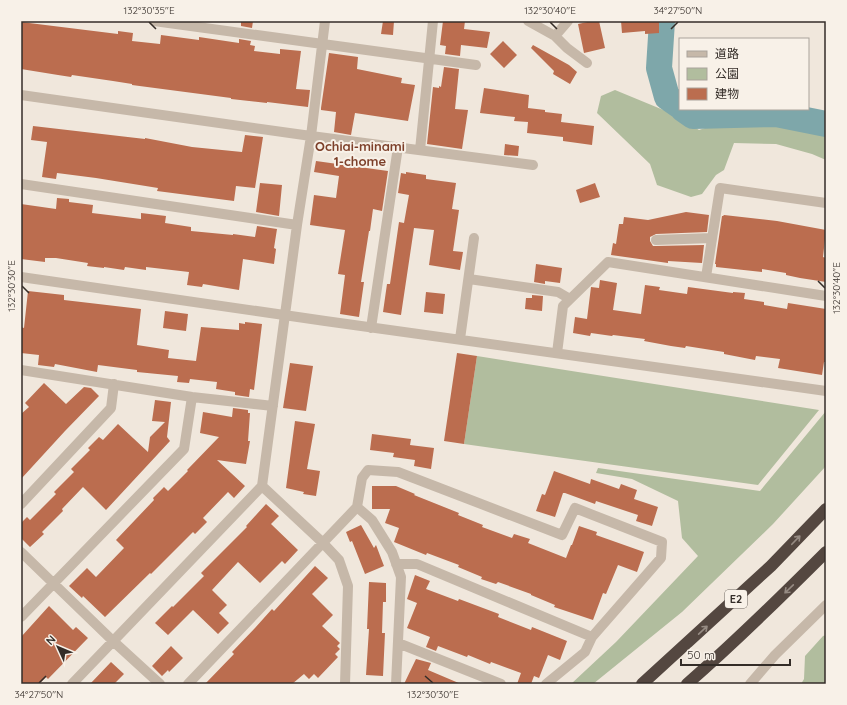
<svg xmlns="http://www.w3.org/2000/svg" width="847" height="705" viewBox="0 0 847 705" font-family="Quicksand,'Noto Sans JP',sans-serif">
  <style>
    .green { fill: #b1bd9e }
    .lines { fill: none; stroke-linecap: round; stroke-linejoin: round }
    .river { stroke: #7ea7aa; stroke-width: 26 }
    .building { fill: #bb6d4f }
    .minor { stroke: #c6b8a9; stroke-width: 10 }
    .highway { stroke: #544740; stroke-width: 12 }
    .oneway { stroke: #968b83 }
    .ticks { fill: none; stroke: #342d28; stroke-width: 1.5 }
    .labels { text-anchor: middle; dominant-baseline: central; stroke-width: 4; stroke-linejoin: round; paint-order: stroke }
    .shield { fill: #f8f1e8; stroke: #6f6862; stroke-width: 1 }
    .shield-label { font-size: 11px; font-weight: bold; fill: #342d28 }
    .neighbourhood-label { font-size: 13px; font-weight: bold; fill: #7c3f29; stroke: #f8f1e8 }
    .neatline { fill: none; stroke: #342d28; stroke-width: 1.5 }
    .ticks-label { font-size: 10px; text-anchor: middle; fill: #342d28 }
  </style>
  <rect width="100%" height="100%" fill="#f0e7dc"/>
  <path class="green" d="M 615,90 L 678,116 L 699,130 L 717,124 L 735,111 L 774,116 L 803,125 L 826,129 L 826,160 L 812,154 L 776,144 L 734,143 L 724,170 L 716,175 L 702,194 L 691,197 L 657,185 L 650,164 L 597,113 L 601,96 Z
    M 477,356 L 819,410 L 758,485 L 464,444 Z
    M 826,411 L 826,466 L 773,524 L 682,612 L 593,684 L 571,684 L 616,642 L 698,556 L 682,538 L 678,501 L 632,479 L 596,473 L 598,468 L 760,491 Z
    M 826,635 L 826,684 L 801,684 L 804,679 L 805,656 L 823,636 Z"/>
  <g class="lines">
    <path class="river" d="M 662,21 L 659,68 L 667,97 L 680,106
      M 683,109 L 693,116 L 776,114 L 826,124"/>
  </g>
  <path class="building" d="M 241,21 L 253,21 L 252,28 L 241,26 Z
    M 383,21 L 394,21 L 393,35 L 381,34 Z
    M 443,21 L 465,21 L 464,29 L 490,32 L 487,48 L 461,45 L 460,56 L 445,54 L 446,46 L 440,45 Z
    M 592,21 L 599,21 L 605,48 L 584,53 L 578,24 Z
    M 621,21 L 659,21 L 659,33 L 645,34 L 645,31 L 622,33 Z
    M 21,22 L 118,34 L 118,31 L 133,33 L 132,41 L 160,44 L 161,35 L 199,40 L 199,37 L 239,43 L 239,39 L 251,41 L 250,45 L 255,46 L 254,51 L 280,54 L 280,49 L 301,51 L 296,89 L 310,90 L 308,107 L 267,102 L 267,103 L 231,99 L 231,98 L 132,85 L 132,84 L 113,81 L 72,75 L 71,77 L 58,75 L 21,69 Z
    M 503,41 L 517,55 L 504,68 L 490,54 Z
    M 533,45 L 569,65 L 577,72 L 570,84 L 553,74 L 554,71 L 531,48 Z
    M 329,53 L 358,57 L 357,69 L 402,78 L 401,83 L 415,85 L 408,121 L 355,113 L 351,135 L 334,132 L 336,112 L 321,110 L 321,108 Z
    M 444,67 L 459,69 L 455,109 L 468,110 L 462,149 L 427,144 L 433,87 L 439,88 L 439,86 L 441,87 Z
    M 484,88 L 529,95 L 528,108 L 545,110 L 545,112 L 562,114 L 561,122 L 594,126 L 592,145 L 563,141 L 563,137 L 527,133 L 528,122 L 514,121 L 515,117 L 480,113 Z
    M 33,126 L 145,139 L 145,138 L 192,147 L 242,152 L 245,135 L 263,137 L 255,188 L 236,186 L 234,201 L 157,191 L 158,188 L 96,178 L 57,173 L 56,179 L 42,177 L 47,142 L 31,140 Z
    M 505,144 L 519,146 L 518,156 L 504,155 Z
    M 316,161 L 388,171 L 382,211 L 373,209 L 370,231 L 369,231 L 361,282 L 364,282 L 359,317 L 340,314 L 345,275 L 338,274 L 345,230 L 310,225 L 314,195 L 336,198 L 339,176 L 314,172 Z
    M 406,172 L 426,175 L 426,179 L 456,183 L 452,209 L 459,210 L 453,251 L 463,252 L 460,270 L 429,265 L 434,230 L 414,228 L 401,315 L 383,312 L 387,284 L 390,284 L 399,222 L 404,223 L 409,195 L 398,193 L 401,173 L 406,174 Z
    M 260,183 L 282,185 L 279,216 L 256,212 Z
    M 595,183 L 600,197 L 580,203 L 576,190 Z
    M 57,198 L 69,199 L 69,202 L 93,205 L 92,213 L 141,219 L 141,213 L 166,216 L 165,223 L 191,227 L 191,231 L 233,235 L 233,234 L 255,237 L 257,226 L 277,229 L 274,248 L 276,249 L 274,264 L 243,259 L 239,290 L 203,284 L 202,287 L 187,285 L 189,272 L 146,267 L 146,270 L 125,267 L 124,270 L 104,267 L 104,268 L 87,266 L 88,263 L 56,258 L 45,258 L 45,262 L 21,259 L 21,204 L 56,209 Z
    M 686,212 L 709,215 L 707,232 L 656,234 L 650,237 L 650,241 L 653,246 L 656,246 L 704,245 L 702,263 L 668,261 L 668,263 L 611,255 L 613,243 L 616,244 L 619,224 L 623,224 L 624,217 L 648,220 Z
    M 724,215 L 777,221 L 826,230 L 823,257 L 826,258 L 826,282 L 800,278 L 786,275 L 786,273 L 762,269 L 762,272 L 716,267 L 716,264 L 715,264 L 722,216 L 723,216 Z
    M 536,264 L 562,268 L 560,283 L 545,281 L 545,284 L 534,282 Z
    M 600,280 L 617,283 L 613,310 L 641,314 L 645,285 L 660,287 L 659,290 L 687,294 L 688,287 L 733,293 L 733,292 L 745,293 L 744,299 L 764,302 L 764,305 L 787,309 L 788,303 L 826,309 L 826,362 L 824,362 L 822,375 L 778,368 L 780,359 L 756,356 L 755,360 L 724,354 L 724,352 L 686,346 L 685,348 L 671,346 L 644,341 L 645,339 L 613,335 L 612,336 L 591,333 L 590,336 L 573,333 L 575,317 L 587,319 L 591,287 L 599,288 Z
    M 28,291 L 64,295 L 64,300 L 141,309 L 137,345 L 169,350 L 168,358 L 196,361 L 201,327 L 239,330 L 239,323 L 245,324 L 245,322 L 262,324 L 254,390 L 250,389 L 249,397 L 235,395 L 235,392 L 216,389 L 217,382 L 190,379 L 189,383 L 177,382 L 178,376 L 137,372 L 137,370 L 98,365 L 97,372 L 55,364 L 54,367 L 38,365 L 39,355 L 21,353 L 21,327 L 24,328 Z
    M 426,292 L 445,294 L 443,314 L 424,312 Z
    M 532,295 L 543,296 L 542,311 L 525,309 L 526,298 L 532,298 Z
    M 165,311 L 188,314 L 186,331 L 163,328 Z
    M 457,353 L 477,356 L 464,444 L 444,441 Z
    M 290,363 L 313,366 L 306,411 L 283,408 Z
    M 44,383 L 66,404 L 84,387 L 91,388 L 99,396 L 65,431 L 21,479 L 21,414 L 29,407 L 25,403 Z
    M 155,400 L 171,402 L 167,437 L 170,441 L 106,510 L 83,487 L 62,509 L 63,511 L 42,532 L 44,534 L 30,547 L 21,538 L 21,523 L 27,517 L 30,520 L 56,494 L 54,492 L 74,472 L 71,469 L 90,450 L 88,448 L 99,437 L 103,440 L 118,424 L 148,452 L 150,437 L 165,422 L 152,421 Z
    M 233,408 L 248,410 L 248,413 L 250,413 L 248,441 L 250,441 L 246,464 L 217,460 L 245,486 L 234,498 L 228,492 L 203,518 L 207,522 L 195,534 L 193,532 L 151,574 L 150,573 L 105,617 L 83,596 L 82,598 L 69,586 L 87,568 L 96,577 L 124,548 L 116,540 L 154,500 L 153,498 L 164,487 L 168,491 L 188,471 L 187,470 L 219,437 L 200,433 L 203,412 L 232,417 Z
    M 295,421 L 315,424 L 307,469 L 320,471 L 316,496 L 303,494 L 304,492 L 286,488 Z
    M 372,434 L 411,439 L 410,445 L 434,448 L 431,469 L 414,466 L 415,460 L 393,457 L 394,453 L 370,450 Z
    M 554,471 L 590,484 L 591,479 L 619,489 L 621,484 L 637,490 L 634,499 L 658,507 L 652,526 L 636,521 L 638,515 L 596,501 L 595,504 L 565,493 L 563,493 L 555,517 L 536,511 L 542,494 L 545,495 Z
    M 372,486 L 396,486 L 415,494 L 414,495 L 459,513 L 458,515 L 483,525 L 482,527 L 512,538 L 514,534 L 530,539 L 528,543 L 566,558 L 571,545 L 572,545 L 579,526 L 597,532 L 596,535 L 644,552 L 637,572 L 618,565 L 606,594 L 603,593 L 593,620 L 554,607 L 555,605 L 531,595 L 531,594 L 498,582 L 496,584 L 481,579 L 482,577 L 458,567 L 459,565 L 427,553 L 426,555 L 394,542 L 399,528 L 385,523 L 390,509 L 372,509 Z
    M 266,504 L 279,516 L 271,524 L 298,550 L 285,564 L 282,561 L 260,583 L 238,562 L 212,590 L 227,605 L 219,613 L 229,623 L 218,634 L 193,610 L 168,635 L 155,623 L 172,606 L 173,607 L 204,576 L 201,573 L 247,527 L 246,526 Z
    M 361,525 L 374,548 L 376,545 L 384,566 L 365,574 L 352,541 L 350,542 L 346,532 Z
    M 315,566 L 328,578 L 312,594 L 333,615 L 322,626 L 340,643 L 337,646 L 340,649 L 335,654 L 338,657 L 318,678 L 314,674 L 309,679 L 304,674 L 292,684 L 205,684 L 234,654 L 232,652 L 255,628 L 272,609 L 274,611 Z
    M 415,575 L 430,581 L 426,589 L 458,601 L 459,599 L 499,614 L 498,617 L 531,630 L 532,627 L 567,641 L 560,660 L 548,655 L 539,678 L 534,676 L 531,684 L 517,684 L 521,673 L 491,662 L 490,664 L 468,655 L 467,657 L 438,646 L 436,651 L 426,647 L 430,637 L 407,628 L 417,603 L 407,599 Z
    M 369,582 L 386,583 L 386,602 L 383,602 L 382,633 L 385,633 L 383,676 L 366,675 L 369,629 L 367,629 Z
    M 49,606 L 73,630 L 76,627 L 88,638 L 48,679 L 46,677 L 39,684 L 21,684 L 21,637 Z
    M 171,646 L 183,658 L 169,672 L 168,670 L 162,676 L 152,666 Z
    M 416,659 L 431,663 L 428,670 L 461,684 L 404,684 Z
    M 111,662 L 124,674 L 114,684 L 90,684 Z"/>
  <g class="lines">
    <path class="minor" d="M 154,21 L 476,65
      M 528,21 L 555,36 L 567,48 L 587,63
      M 555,36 L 568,21
      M 21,95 L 311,136 L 533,165
      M 420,150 L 433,21
      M 21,184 L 297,225
      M 656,240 L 712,238
      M 21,277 C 289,317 558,353 826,391
      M 706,277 L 720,188 L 826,203
      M 469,279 L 558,292 L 570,299
      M 371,328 L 398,147
      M 460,339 L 474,238
      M 557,353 L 563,306 L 608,262 L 826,296
      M 21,370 L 192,397 L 273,406
      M 262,486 L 322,542 L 339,560 L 348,586 L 345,684
      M 21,504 L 111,408 L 114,384
      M 21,552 L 113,641 L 160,684
      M 396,564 L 417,564 L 592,637
      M 21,617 L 184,449 L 192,397
      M 398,643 L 501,684
      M 72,684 L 262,486 L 297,225 L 311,136 L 325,21
      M 188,684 L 357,507
      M 396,684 L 401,577 L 392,552 L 372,520 L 357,507 L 362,478 L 368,470 L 398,472 L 562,535 L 575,508 L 662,542 L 661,558 L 592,637 L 585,652 L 546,684
      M 750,684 L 775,655 L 826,605"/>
    <path class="highway" d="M 642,684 L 771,566 L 826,509
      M 687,684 C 735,642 781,597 826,552"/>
  </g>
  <defs><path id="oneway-shaft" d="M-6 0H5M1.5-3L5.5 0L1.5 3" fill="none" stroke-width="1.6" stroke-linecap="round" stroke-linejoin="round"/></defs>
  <g class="oneway">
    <use href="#oneway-shaft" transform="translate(796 540) rotate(-46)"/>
    <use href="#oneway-shaft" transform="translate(789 589) rotate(136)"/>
    <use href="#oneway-shaft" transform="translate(703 630) rotate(-43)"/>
  </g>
  <path class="ticks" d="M 149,22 L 156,29M 550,22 L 557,29M 671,29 L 678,22M 818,281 L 825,288M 22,286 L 29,293M 425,676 L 433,683M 39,683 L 46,676"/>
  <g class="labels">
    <rect class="shield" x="725" y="590" width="22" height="18" rx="3"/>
    <g class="shield-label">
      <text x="736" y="599">E2</text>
    </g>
    <g class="neighbourhood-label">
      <text x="360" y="146">Ochiai-minami<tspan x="360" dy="15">1-chome</tspan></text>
    </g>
  </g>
  <rect width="847" height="705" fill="none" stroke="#f8f1e8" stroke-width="44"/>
  <rect x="679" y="38" width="130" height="72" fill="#f8f1e8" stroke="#aaa39b"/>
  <rect x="687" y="51" width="20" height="6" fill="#c6b8a9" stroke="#aaa39b"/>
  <text x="715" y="58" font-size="12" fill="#342d28">道路</text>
  <rect x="687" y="68" width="20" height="12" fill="#b1bd9e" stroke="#aaa39b"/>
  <text x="715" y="78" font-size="12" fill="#342d28">公園</text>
  <rect x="687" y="88" width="20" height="12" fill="#bb6d4f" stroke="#aaa39b"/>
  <text x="715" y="98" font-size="12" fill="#342d28">建物</text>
  <g transform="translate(58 647) rotate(314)" stroke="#f8f1e8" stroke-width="3" paint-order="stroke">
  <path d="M0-3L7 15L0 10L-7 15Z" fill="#342d28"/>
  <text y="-6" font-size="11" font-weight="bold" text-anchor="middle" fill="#342d28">N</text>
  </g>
  <path d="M681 659v6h109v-6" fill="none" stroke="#342d28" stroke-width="2"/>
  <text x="687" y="659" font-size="12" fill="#342d28" stroke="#f8f1e8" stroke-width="3" paint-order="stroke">50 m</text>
  <rect x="22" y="22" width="803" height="661" class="neatline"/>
  <g class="ticks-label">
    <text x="149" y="14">132°30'35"E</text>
    <text x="550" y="14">132°30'40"E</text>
    <text x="678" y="14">34°27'50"N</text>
    <text transform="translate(11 286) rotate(-90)" y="4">132°30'30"E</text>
    <text transform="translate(836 288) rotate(-90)" y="4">132°30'40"E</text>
    <text x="39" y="698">34°27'50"N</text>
    <text x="433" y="698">132°30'30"E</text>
  </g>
</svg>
